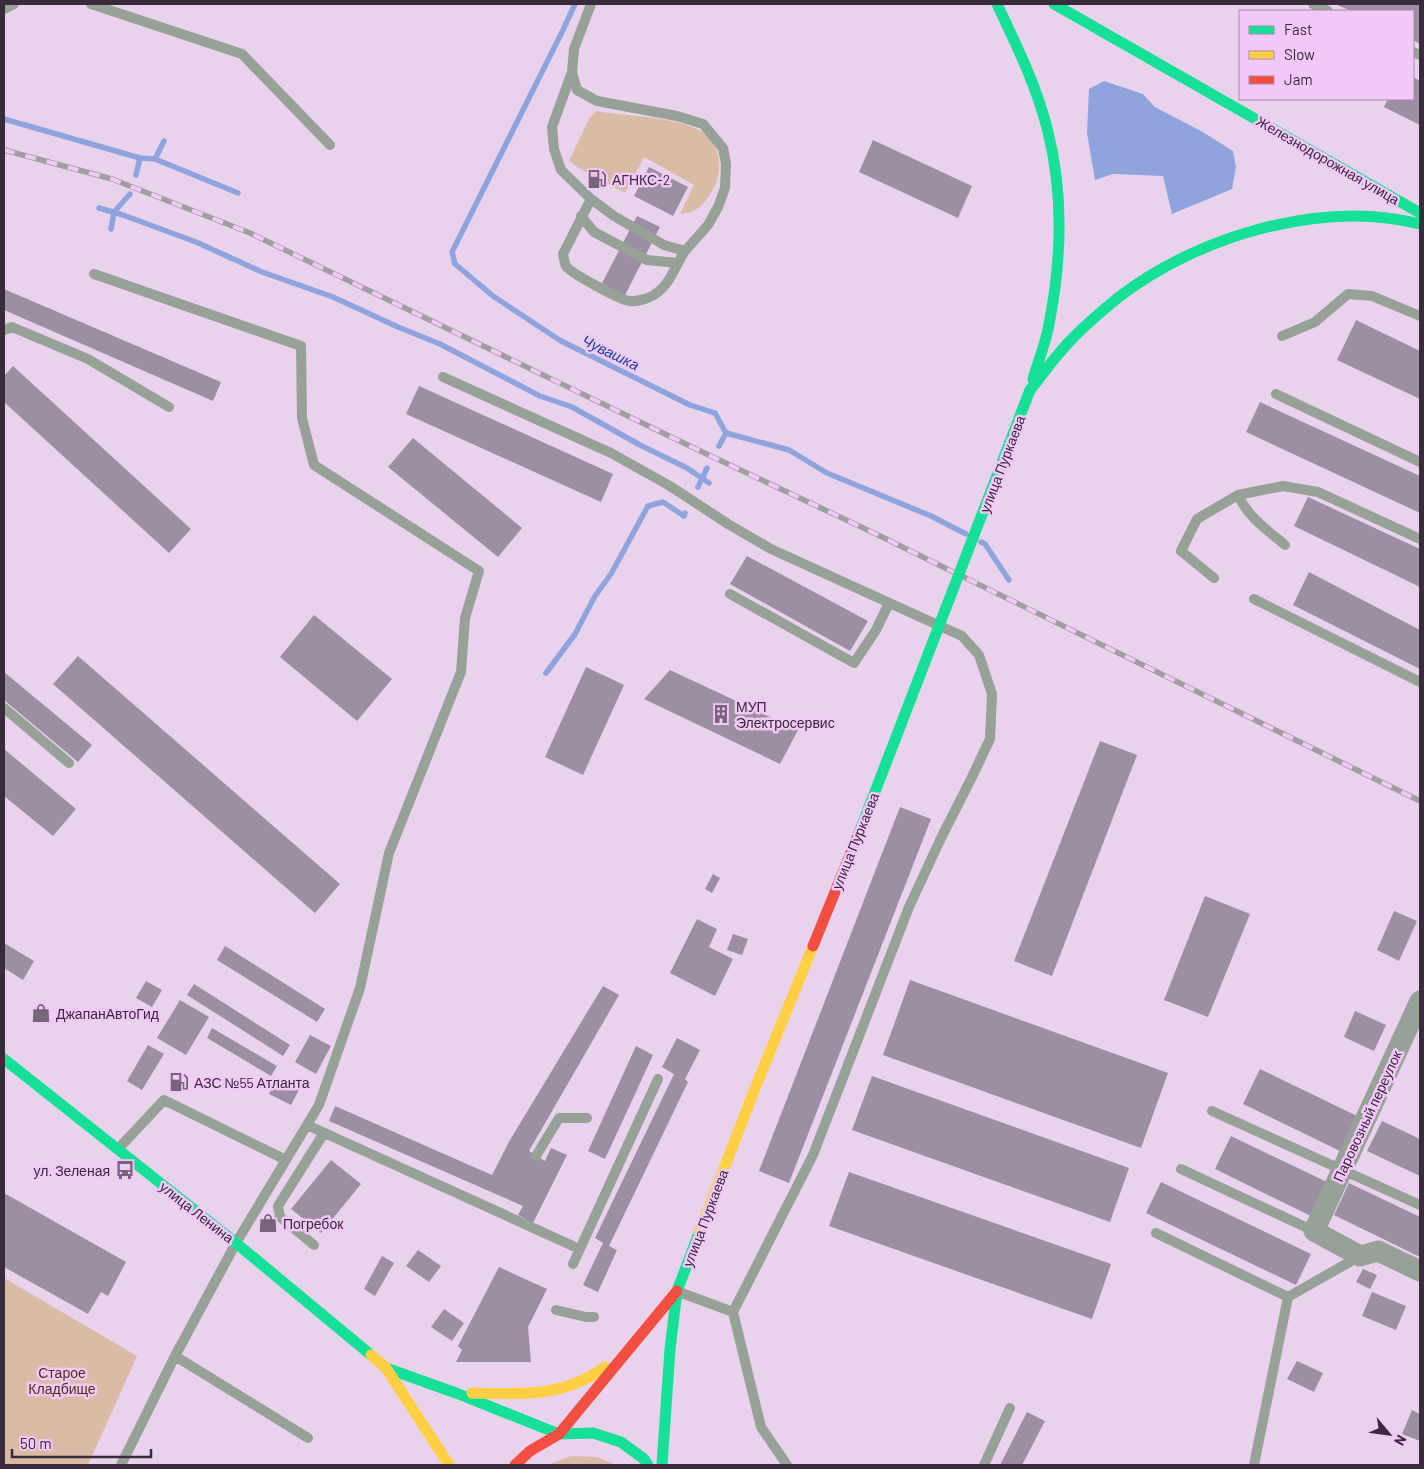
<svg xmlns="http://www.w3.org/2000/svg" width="1424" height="1469" viewBox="0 0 1424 1469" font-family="Barlow,sans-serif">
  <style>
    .green { fill: #dabca6 }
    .water { fill: #8fa4dd }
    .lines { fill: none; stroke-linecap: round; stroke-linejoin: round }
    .stream { stroke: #8fa4dd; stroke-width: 5.5 }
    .building { fill: #9d8fa3 }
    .lane { stroke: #98a197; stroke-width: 10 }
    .street { stroke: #98a197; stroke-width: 21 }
    .fast { stroke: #16e098; stroke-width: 11 }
    .slow { stroke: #ffcf43; stroke-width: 11 }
    .jam { stroke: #f24e42; stroke-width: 11 }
    .rail-casing { stroke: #a19ea1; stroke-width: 5.5 }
    .rail { stroke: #f1c8f7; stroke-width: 4; stroke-dasharray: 11; stroke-linecap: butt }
    .fast-bridge { stroke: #16e098; stroke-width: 11 }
    .labels { text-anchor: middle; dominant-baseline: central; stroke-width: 5; stroke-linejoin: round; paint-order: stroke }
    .street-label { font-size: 14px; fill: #392a3c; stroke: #f1c8f7 }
    .poi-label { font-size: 14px; fill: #392a3c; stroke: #f1c8f7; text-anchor: start }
    .park-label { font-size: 14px; fill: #483511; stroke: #f1c8f7 }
    .water-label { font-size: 15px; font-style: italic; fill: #1b479b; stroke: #f1c8f7 }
  </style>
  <rect width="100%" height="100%" fill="#e9d2ec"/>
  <path class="green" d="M 596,111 C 625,116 674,117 699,130 C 722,142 724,170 712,191 C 704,205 696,213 680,214 L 694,185 L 644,157 L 625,193 L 579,168 L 569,161 L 589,119 Z
    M 4,1278 L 137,1356 L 88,1465 L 4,1465 Z
    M 571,1456 L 597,1457 L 616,1465 L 547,1465 Z"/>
  <path class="water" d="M 1104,81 L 1143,94 L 1155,107 L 1201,131 L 1233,151 L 1236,167 L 1232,189 L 1172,214 L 1163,176 L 1113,174 L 1095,180 L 1087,133 L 1089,89 Z"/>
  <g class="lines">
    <path class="stream" d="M 575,4 L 563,30 L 452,252 L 455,264 L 493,296 L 561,341 L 690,405 L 715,413 L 726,433 L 789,450 L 827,473 L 931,516 L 966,534
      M 4,119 L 140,158 L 155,159 L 164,141
      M 155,159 L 238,193
      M 136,175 L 140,158
      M 99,208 L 123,215 L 196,242 L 262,272 L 333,297 L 398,327 L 440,344 L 540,396 L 572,407 L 640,445 L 687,468 L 709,483
      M 111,229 L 114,212 L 130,194
      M 719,446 L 726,433
      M 698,487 L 707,468
      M 981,542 L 985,544 L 1009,580
      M 546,673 L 575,634 L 595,596 L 611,574 L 648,506 L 663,502 L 684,516 L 685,513"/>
  </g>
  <path class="building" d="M 1335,4 L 1415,4 L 1420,6 L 1420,44 L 1413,40 L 1413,11 L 1351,11 Z
    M 1413,77 L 1420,81 L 1420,125 L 1384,107 L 1388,99 L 1413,99 Z
    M 873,140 L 972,186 L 958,218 L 859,172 Z
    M 649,167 L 688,187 L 673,216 L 634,196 Z
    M 637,216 L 660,227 L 624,297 L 601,285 Z
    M 4,289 L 221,382 L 213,401 L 4,310 Z
    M 1356,320 L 1420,351 L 1420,399 L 1337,360 Z
    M 13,366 L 191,529 L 169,553 L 4,402 L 4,376 Z
    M 419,386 L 613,474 L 601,502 L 406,414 Z
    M 1260,402 L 1420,476 L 1420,513 L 1246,432 Z
    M 413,438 L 522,528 L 498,557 L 388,467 Z
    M 1308,497 L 1420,549 L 1420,587 L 1294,526 Z
    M 747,556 L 868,621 L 850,651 L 730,584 Z
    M 1309,572 L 1420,630 L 1420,669 L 1293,605 Z
    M 314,615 L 392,679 L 357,721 L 280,657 Z
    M 78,656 L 340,884 L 315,913 L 53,684 Z
    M 586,667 L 624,685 L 583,775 L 545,757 Z
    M 670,670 L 798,730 L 780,764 L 644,699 Z
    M 4,672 L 92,745 L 78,762 L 4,700 Z
    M 1100,741 L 1137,755 L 1052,976 L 1014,961 Z
    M 4,749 L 76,809 L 53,836 L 4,796 Z
    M 900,807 L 931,819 L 789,1183 L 759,1171 Z
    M 713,874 L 720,878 L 712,893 L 705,889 Z
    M 1205,896 L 1250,914 L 1208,1017 L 1164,1000 Z
    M 1394,911 L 1417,921 L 1399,961 L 1377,950 Z
    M 697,919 L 717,929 L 709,947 L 733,959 L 715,996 L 670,973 Z
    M 733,934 L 748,939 L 742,955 L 727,950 Z
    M 4,943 L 34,961 L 23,980 L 4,968 Z
    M 225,946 L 325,1009 L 317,1022 L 217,960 Z
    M 910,980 L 1168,1073 L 1141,1148 L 883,1055 Z
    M 146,981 L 162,990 L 152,1007 L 136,998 Z
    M 194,984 L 290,1045 L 283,1056 L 187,995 Z
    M 603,986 L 619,995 L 529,1151 L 545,1161 L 551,1148 L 567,1155 L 533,1223 L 518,1215 L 523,1206 L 329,1121 L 335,1106 L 492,1175 L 510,1140 Z
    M 180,1000 L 209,1017 L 186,1055 L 157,1038 Z
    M 1355,1011 L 1386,1025 L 1374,1051 L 1344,1037 Z
    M 212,1028 L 277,1066 L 271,1076 L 207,1038 Z
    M 310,1035 L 331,1046 L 316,1074 L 295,1062 Z
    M 677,1038 L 700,1050 L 685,1079 L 688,1082 L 609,1246 L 617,1250 L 598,1292 L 583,1285 L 603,1243 L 595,1238 L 674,1074 L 662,1067 Z
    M 148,1045 L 164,1054 L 142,1090 L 127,1081 Z
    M 636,1046 L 653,1055 L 605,1159 L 588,1151 Z
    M 1260,1069 L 1359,1117 L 1342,1152 L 1243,1104 Z
    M 872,1076 L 1129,1168 L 1110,1222 L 852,1130 Z
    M 277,1078 L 299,1090 L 291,1105 L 269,1094 Z
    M 1382,1121 L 1420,1139 L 1420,1176 L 1367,1151 Z
    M 1231,1136 L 1327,1182 L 1311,1216 L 1215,1169 Z
    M 331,1160 L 361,1184 L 321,1233 L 291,1209 Z
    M 849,1172 L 1111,1264 L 1092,1319 L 829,1226 Z
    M 1161,1182 L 1311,1254 L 1296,1285 L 1146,1213 Z
    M 1349,1183 L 1420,1217 L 1420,1257 L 1334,1215 Z
    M 4,1193 L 126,1262 L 108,1296 L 101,1292 L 88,1314 L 4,1267 Z
    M 418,1250 L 441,1266 L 429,1282 L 406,1266 Z
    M 382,1256 L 394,1263 L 375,1296 L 364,1289 Z
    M 499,1267 L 547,1289 L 528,1327 L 531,1362 L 456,1362 L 462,1350 L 458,1346 Z
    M 1363,1269 L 1377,1275 L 1370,1289 L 1356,1282 Z
    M 1372,1292 L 1406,1306 L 1396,1330 L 1362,1316 Z
    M 444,1309 L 464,1323 L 452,1341 L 431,1327 Z
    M 1297,1361 L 1323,1373 L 1314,1392 L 1287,1379 Z
    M 1412,1410 L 1420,1414 L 1420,1441 L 1402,1434 Z
    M 1027,1412 L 1045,1421 L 1022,1465 L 1000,1465 Z"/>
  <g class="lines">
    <path class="lane" d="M 91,4 L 242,54 L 330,145
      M 1313,4 L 1328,11
      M 4,9 L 14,4
      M 1413,52 L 1420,55
      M 572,72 L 577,90 L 597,101 L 677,116 L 703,124 L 723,148 L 726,164 L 725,188 L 718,207 L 708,225 L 685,251 L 664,245 L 614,216 L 591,199 L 561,170 L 554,149 L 552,127 L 572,72 L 574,49 L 591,4
      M 591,199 L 563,254 C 564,258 564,263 566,266 C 570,273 621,300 629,301 C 638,302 651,298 658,292 C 671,282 676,264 685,251
      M 581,216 L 594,232 L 647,260 L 677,263
      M 94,274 L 301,346 L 302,418 L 314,465 L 479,571 L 465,618 L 461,672 L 389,853 L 360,988 L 319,1105 L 236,1243 L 175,1356 L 121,1465
      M 4,330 L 12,327 L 88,359 L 169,407
      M 1282,336 L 1315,322 L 1348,294 L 1372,296 L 1420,316
      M 443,377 L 611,453 L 670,486 L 728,524 L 771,549 L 962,636 L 979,655 L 992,694 L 990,739 L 971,779 L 941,838 L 909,907 L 813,1155 L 733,1312
      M 1276,394 L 1420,462
      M 1238,495 C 1248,517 1267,530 1285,545
      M 1214,578 L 1181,551 L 1197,519 L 1238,495 L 1283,486 L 1318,492 L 1420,539
      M 730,594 L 854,663 L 876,630 L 889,603
      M 1254,599 L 1420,682
      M 4,708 L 69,763
      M 1212,1111 L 1420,1205
      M 307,1125 L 573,1246
      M 119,1148 L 164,1100 L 286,1160
      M 536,1156 L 559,1118 L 587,1118
      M 1181,1169 L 1314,1231
      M 1156,1233 L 1288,1297
      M 314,1245 L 280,1217 L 278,1206 L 324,1133
      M 573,1264 L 658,1079
      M 679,1292 L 733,1312 L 761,1427 L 787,1465
      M 556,1310 L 586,1317 L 594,1317
      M 175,1356 L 308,1438
      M 984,1465 L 1010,1408
      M 1254,1465 L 1288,1297 L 1360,1256"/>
    <path class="street" d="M 1420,1001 L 1314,1231 L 1360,1256 L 1378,1251 L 1420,1271"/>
    <path class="fast" d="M 997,4 C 1016,44 1036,85 1047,128 C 1064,193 1062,258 1049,324 C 1046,343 1038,361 1033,379
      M 1054,4 L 1420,213
      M 1030,390 C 1043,374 1056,355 1071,340 C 1085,325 1103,310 1119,297 C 1198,236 1322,199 1420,224
      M 4,1059 L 236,1243 L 371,1355
      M 386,1368 L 456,1393 L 559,1434 L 593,1433 L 621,1442 L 644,1459 L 648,1465
      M 662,1465 L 670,1349 L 677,1291 L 699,1233"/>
    <path class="slow" d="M 699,1233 L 754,1091 L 813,946
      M 371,1355 L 386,1368 L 449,1465
      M 472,1393 C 522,1394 562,1398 605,1367"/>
    <path class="jam" d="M 813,946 L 861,828
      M 515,1465 L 530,1451 L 559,1434 L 677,1291"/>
    <g class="rail-casing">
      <path id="rail" d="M 4,150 L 112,179 L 250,233 L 694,448 L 876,534 L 1420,801"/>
    </g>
    <use href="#rail" class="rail"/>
    <path class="fast-bridge" d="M 861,828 L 1030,390"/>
  </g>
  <defs>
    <g id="fuel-bare" transform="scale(1.5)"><path d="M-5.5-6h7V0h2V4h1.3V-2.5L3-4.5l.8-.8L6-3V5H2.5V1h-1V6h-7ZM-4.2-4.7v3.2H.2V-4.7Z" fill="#77657a" stroke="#f1c8f7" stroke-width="2.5" paint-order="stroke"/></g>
    <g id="building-bare" transform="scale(1.5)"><path d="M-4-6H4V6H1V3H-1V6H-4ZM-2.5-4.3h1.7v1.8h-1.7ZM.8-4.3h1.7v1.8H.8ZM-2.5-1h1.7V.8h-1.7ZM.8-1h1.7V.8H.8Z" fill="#77657a" stroke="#f1c8f7" stroke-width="2.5" paint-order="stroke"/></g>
    <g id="shop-bare" transform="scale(1.5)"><path d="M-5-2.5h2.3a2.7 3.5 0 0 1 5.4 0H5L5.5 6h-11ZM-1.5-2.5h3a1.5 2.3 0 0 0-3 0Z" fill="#77657a" stroke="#f1c8f7" stroke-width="2.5" paint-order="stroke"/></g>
    <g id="bus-bare" transform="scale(1.5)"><path d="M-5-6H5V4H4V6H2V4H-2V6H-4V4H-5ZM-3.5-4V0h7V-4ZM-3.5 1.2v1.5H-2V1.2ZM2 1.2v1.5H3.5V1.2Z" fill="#77657a" stroke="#f1c8f7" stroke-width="2.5" paint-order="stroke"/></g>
  </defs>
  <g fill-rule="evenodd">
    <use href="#fuel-bare" x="597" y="179"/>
    <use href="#building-bare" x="721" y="714"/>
    <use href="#shop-bare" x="41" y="1013"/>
    <use href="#fuel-bare" x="179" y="1082"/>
    <use href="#bus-bare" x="125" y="1170"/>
    <use href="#shop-bare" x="268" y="1223"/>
  </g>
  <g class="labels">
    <g class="street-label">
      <text transform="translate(1328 160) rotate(30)">Железнодорожная улица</text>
      <text transform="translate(1002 464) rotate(-69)">улица Пуркаева</text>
      <text transform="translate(855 841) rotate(-68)">улица Пуркаева</text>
      <text transform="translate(1367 1116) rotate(-65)">Паровозный переулок</text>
      <text transform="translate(197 1212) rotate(38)">улица Ленина</text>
      <text transform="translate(705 1218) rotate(-69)">улица Пуркаева</text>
    </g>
    <g class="poi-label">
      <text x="612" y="179">АГНКС-2</text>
      <text x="736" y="706">МУП<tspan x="736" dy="16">Электросервис</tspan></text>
      <text x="56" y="1013">ДжапанАвтоГид</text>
      <text x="194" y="1082">АЗС №55 Атланта</text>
      <text x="110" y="1170" text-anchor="end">ул. Зеленая</text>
      <text x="283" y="1223">Погребок</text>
    </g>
    <g class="park-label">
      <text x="62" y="1372">Старое<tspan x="62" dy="16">Кладбище</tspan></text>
    </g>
    <g class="water-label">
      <text transform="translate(611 352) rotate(26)">Чувашка</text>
    </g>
  </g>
  <rect width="1424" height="1469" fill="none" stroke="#392a3c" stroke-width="10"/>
  <rect x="1239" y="10" width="175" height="90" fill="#f1c8f7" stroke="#a789ac"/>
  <rect x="1249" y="26" width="25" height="8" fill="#16e098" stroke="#a789ac"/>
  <text x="1284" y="35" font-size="15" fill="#392a3c">Fast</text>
  <rect x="1249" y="51" width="25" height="8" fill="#ffcf43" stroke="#a789ac"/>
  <text x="1284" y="60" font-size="15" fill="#392a3c">Slow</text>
  <rect x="1249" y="76" width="25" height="8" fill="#f24e42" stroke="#a789ac"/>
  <text x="1284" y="85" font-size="15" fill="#392a3c">Jam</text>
  <g transform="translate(1389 1434) rotate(119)" stroke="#f1c8f7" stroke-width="4" paint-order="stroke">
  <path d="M0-4L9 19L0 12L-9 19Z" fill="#392a3c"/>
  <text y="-8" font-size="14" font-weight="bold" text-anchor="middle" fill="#392a3c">N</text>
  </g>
  <path d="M12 1449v8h139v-8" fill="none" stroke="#392a3c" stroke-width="2.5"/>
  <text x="20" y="1449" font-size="15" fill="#392a3c" stroke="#f1c8f7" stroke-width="4" paint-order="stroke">50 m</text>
</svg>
